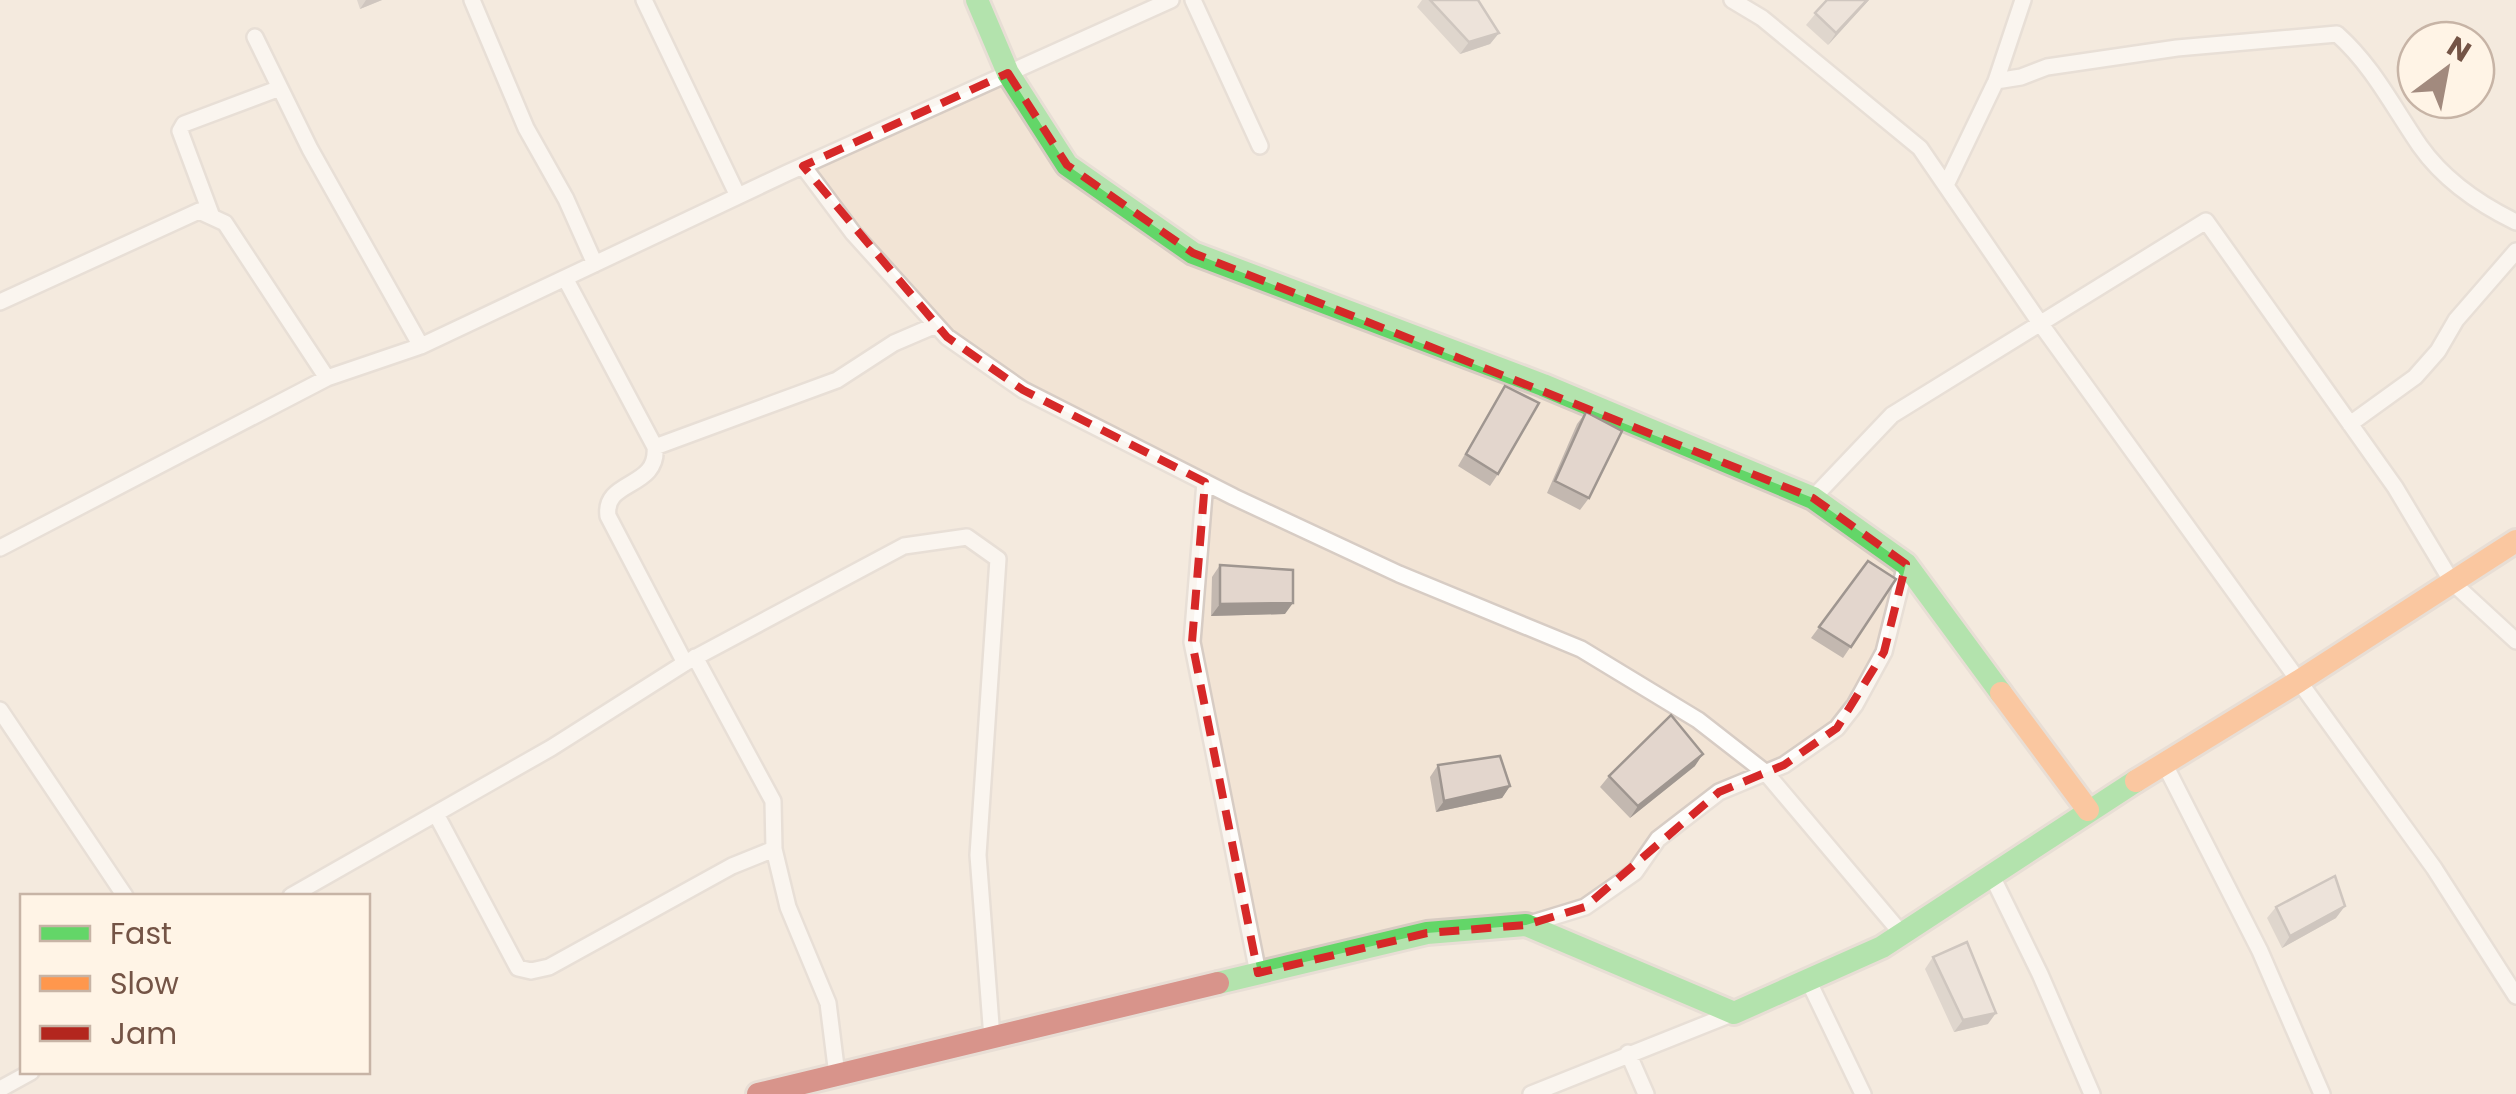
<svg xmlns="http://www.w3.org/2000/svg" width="2516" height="1094" viewBox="0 0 2516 1094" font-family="Poppins,sans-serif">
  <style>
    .residential { fill: #f2e4d5; fill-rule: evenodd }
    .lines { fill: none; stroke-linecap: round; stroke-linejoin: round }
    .street-casing { stroke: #d7ccc4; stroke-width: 20 }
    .fast-casing { stroke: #d7cbc2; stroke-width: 28 }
    .slow-casing { stroke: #d7cbc2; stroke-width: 28 }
    .jam-casing { stroke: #d7cbc2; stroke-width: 28 }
    .street { stroke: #fefdfb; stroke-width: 15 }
    .fast { stroke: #63d668; stroke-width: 22 }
    .slow { stroke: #ff974d; stroke-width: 22 }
    .jam { stroke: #b3261e; stroke-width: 22 }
    .wall { fill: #c3b8b0 }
    .shaded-wall { fill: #9f9690 }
    .building { fill: #e3d6cd; stroke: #9f9690; stroke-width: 2.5 }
    .marked { fill: none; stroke: #d62828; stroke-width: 8; stroke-dasharray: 20 12; stroke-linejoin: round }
  </style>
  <rect width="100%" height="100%" fill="#f6efe6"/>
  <path class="residential" d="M 0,0 L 2516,0 L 2516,1094 L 0,1094 ZM 2416,40 L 2476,40 L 2476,100 L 2416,100 ZM 22,896 L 368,896 L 368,1072 L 22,1072 Z"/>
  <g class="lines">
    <g class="street-casing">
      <path id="street" d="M 472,0 L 526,128 L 566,199 L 595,264
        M 644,0 L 738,196
        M 1193,0 L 1260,146
        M 1732,0 L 1762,18 L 1920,148 L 2040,323 L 2434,868 L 2516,996
        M 255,37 L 310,149 L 421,346
        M 1996,81 L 2021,77 L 2047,67 L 2177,48 L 2337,34 C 2373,66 2393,107 2420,146 C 2444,180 2479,204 2516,222
        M 803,166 L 853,233 L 947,337 L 1023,390 L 1234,497 L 1399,574 L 1581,649 L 1698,720 L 1766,773 L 1902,934
        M 1946,185 L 1996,81 L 2023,0
        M 211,214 L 180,131 L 184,124 L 280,88
        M 565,278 L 655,447 C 659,489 603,479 608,516 L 685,663
        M 0,302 L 199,211 L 225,223 L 327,378
        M 2350,424 L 2415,377 L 2438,351 L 2456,320 L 2516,251
        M 655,447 L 837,380 L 894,343 L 936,325
        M 1205,482 L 1192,642 L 1258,973
        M 1813,498 L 1892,415 L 2206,221 L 2395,487 L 2452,582 L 2516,641
        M 0,548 L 327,378 L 421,346 L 787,173 L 1171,0
        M 695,657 L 773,801 L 774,849 L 788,907 L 828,1003 L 837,1075
        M 0,710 L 125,896
        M 2164,763 L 2260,951 L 2322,1094
        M 436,814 L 518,968 L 531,971 L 549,967 L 732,866 L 774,849
        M 1991,874 L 2040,974 L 2092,1094
        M 291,896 L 551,748 L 685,663 L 904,546 L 967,537 L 998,559 L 978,855 L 992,1038
        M 1526,925 L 1585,907 L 1635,872 L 1658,839 L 1719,792 L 1784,765 L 1837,728 L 1855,705 L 1884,652 L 1906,564
        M 1808,980 L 1863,1094
        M 1628,1053 L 1646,1094
        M 0,1089 L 31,1072
        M 1531,1094 L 1734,1013"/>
    </g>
    <g class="fast-casing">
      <path id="fast" d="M 977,0 L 1008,73 L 1067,165 L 1193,253 L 1543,385 L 1813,498 L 1906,564 L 2001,693
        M 1218,983 L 1427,933 L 1526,925 L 1734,1013 L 1882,947 L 2136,781"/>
    </g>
    <g class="slow-casing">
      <path id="slow" d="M 2001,693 L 2088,810
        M 2136,781 L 2299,681 L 2516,541"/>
    </g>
    <g class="jam-casing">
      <path id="jam" d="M 758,1094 L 1218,983"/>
    </g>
    <use href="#street" class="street"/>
    <use href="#fast" class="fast"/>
    <use href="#slow" class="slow"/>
    <use href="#jam" class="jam"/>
  </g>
  <path class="wall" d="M 357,0 L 382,0 L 360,9 Z
    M 1422,0 L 1478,0 L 1499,33 L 1490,44 L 1460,54 L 1417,7 Z
    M 1827,0 L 1869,0 L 1828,45 L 1806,25 Z
    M 1505,386 L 1498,474 L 1490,486 L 1458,466 Z
    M 1586,412 L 1589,498 L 1580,510 L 1547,493 L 1577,424 Z
    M 1868,561 L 1896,579 L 1843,658 L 1811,638 Z
    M 1220,565 L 1285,614 L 1211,616 L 1212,577 Z
    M 1438,765 L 1510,786 L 1502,798 L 1436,812 L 1430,777 Z
    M 1695,766 L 1630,818 L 1600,787 L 1609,776 Z
    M 2276,907 L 2336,918 L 2282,948 L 2267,918 Z
    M 1933,957 L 1988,1024 L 1954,1032 L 1925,969 Z"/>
  <path class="shaded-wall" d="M 366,0 L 382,0 L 360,9 Z
    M 1867,0 L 1869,0 L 1828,45 L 1836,33 Z
    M 1499,33 L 1490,44 L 1460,54 L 1469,42 Z
    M 1293,603 L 1285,614 L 1211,616 L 1220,604 Z
    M 1703,754 L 1695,766 L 1630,818 L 1638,806 Z
    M 1510,786 L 1502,798 L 1436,812 L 1444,801 Z
    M 2345,906 L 2336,918 L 2282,948 L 2290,936 Z
    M 1996,1013 L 1988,1024 L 1954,1032 L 1963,1020 Z"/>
  <path class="building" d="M 1430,0 L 1478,0 L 1499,33 L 1469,42 Z
    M 1827,0 L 1867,0 L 1836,33 L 1815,13 Z
    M 1505,386 L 1539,403 L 1498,474 L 1466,454 Z
    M 1586,412 L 1622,431 L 1589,498 L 1555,481 Z
    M 1868,561 L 1896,579 L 1851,647 L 1819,627 Z
    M 1220,565 L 1293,570 L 1293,603 L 1220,604 Z
    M 1671,715 L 1703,754 L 1638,806 L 1609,776 Z
    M 1500,756 L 1510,786 L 1444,801 L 1438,765 Z
    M 2335,876 L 2345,906 L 2290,936 L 2276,907 Z
    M 1967,942 L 1996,1013 L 1963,1020 L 1933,957 Z"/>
  <path d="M0 0H2516V1094H0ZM 1008,73 L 1067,165 L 1193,253 L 1813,498 L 1906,564 L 1884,652 L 1837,728 L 1784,765 L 1719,792 L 1585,907 L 1526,925 L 1427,933 L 1258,973 L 1192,642 L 1205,482 L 1023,390 L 947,337 L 803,166 Z" fill="#f6efe6" fill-opacity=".55" fill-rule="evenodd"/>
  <path class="marked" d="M 1008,73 L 1067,165 L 1193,253 L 1813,498 L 1906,564 L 1884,652 L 1837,728 L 1784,765 L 1719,792 L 1585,907 L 1526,925 L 1427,933 L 1258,973 L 1192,642 L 1205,482 L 1023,390 L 947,337 L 803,166 Z"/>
  <rect x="20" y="894" width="350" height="180" fill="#fff4e6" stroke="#c7b4a6" stroke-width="2.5"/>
  <rect x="40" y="926" width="50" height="15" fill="#63d668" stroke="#c7b4a6" stroke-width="2.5"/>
  <text x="110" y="944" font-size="30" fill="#745446">Fast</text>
  <rect x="40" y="976" width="50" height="15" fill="#ff974d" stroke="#c7b4a6" stroke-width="2.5"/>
  <text x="110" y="994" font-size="30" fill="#745446">Slow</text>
  <rect x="40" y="1026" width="50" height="15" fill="#b3261e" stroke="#c7b4a6" stroke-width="2.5"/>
  <text x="110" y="1044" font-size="30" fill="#745446">Jam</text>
  <g transform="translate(2446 70) rotate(32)"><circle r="48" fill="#fff4e6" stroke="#c7b4a6" stroke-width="2.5"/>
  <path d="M0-8L18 38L0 25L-18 38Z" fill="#a28a7e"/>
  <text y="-15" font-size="28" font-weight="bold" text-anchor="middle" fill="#745446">N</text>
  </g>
</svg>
